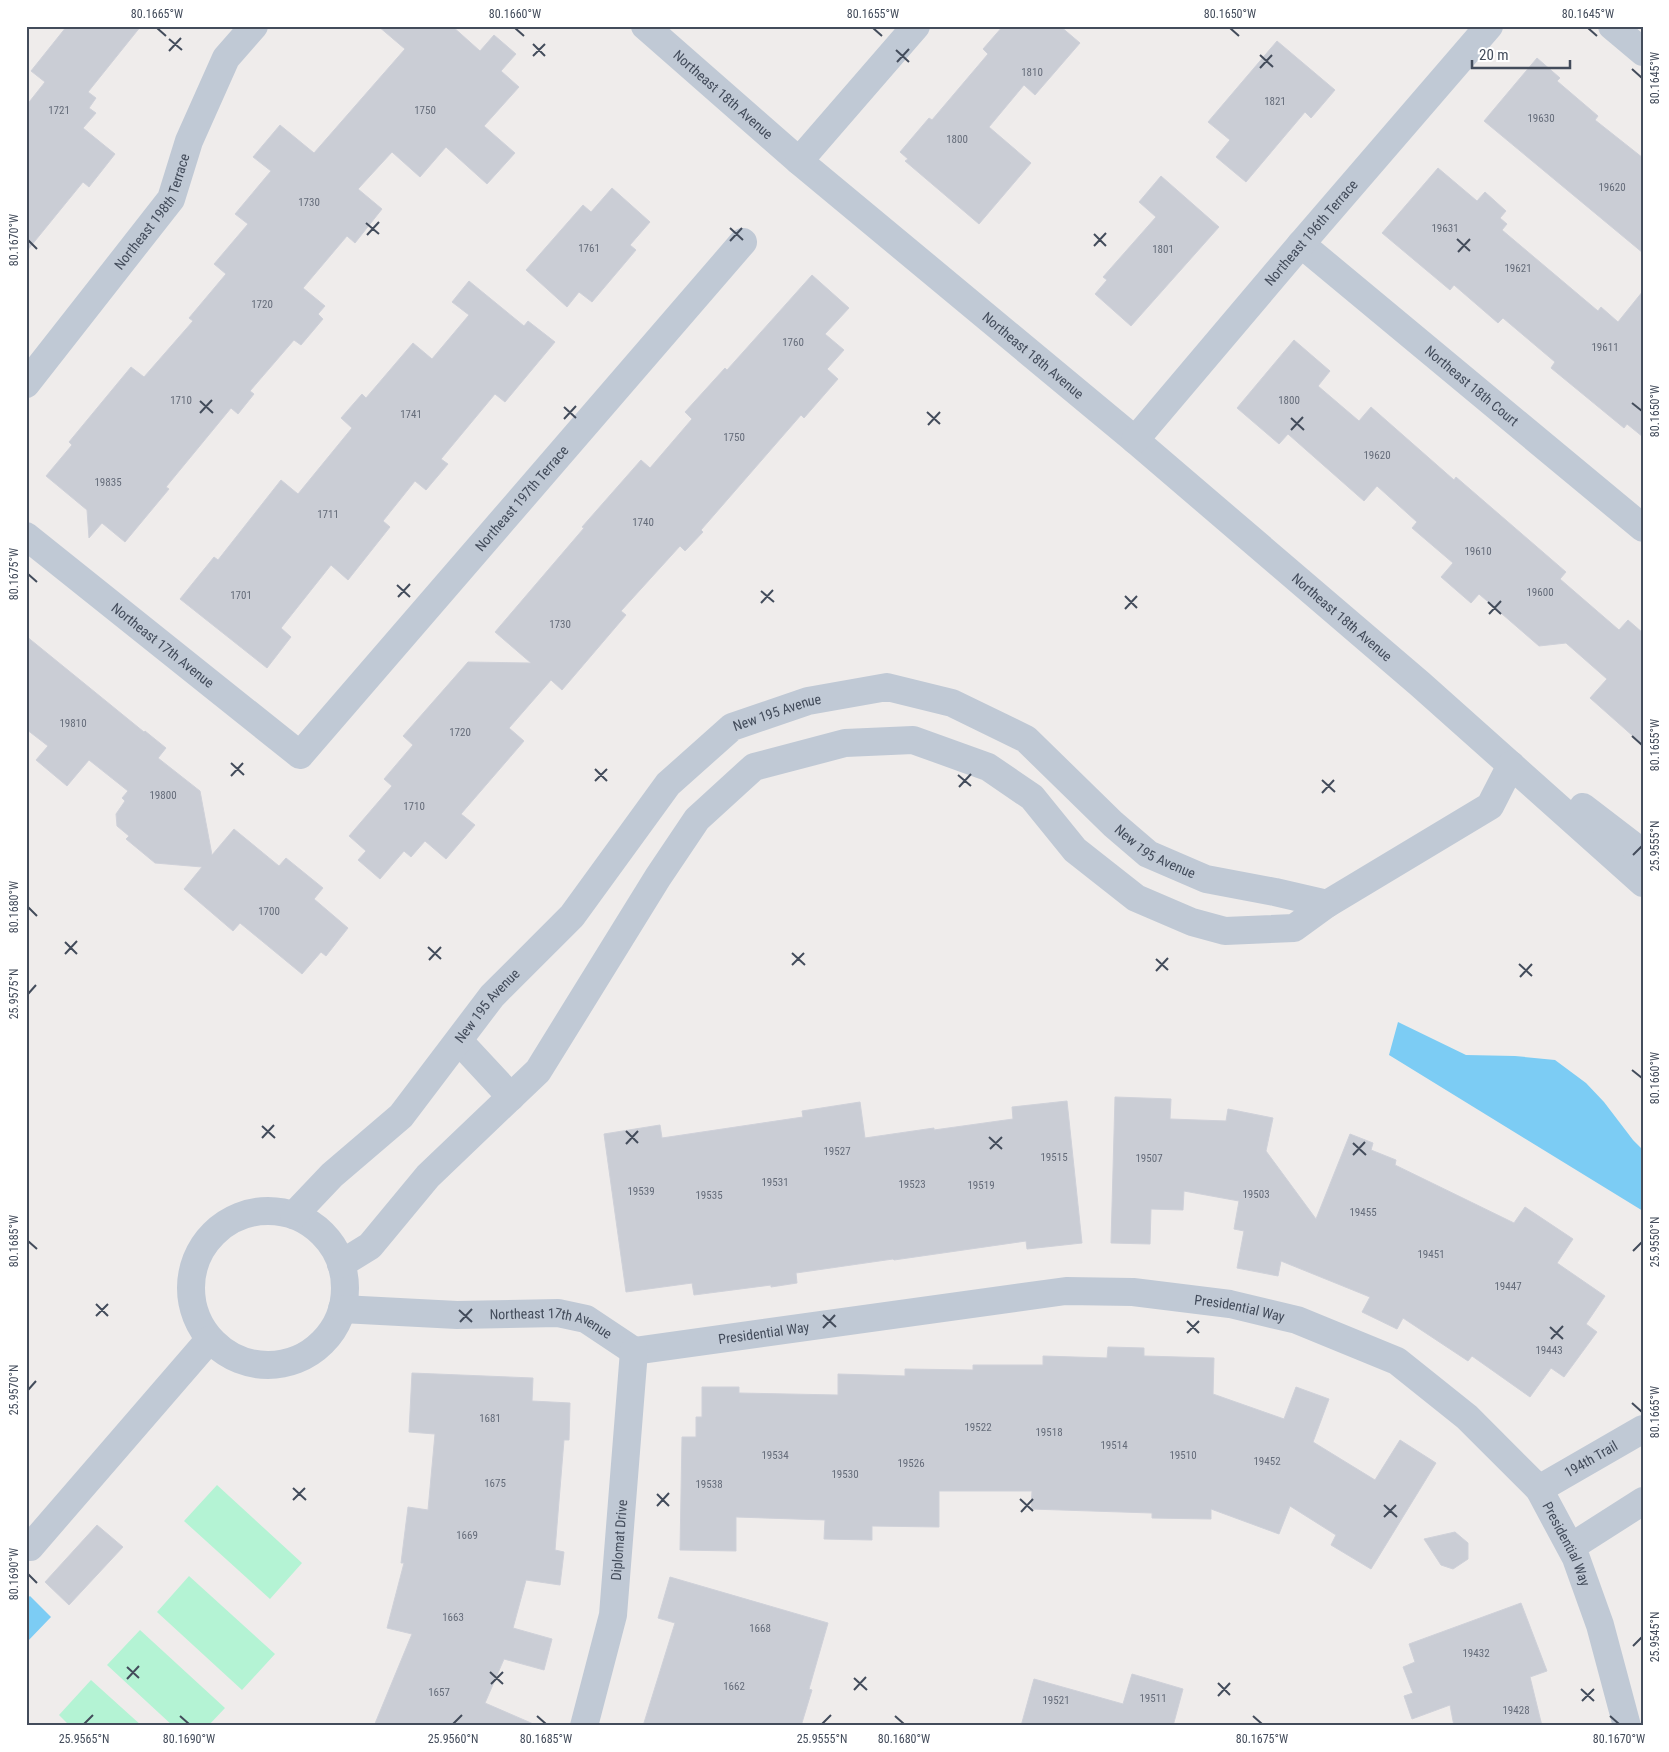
<svg xmlns="http://www.w3.org/2000/svg" width="1669" height="1752" viewBox="0 0 1669 1752" font-family="'Roboto Condensed',sans-serif">
  <style>
    .green { fill: #b4f3d4 }
    .water { fill: #7cccf4 }
    .building { fill: #cacdd5; stroke: #cfd1d9 }
    .lines { fill: none; stroke-linecap: round; stroke-linejoin: round }
    .minor { stroke: #c0c9d5; stroke-width: 28 }
    .ticks { fill: none; stroke: #434c5b; stroke-width: 2 }
    .labels { text-anchor: middle; dominant-baseline: central; stroke-width: 4; stroke-linejoin: round; paint-order: stroke }
    .number-label { font-size: 11px; fill: #656c7a }
    .street-label { font-size: 14px; fill: #434c5b; stroke: #fff }
    .neatline { fill: none; stroke: #434c5b; stroke-width: 2 }
    .ticks-label { font-size: 12px; text-anchor: middle; fill: #434c5b }
  </style>
  <rect width="100%" height="100%" fill="#efeceb"/>
  <path class="green" d="M 217,1485 L 302,1563 L 270,1599 L 184,1521 Z
    M 189,1576 L 275,1654 L 242,1690 L 157,1612 Z
    M 140,1630 L 225,1708 L 208,1726 L 173,1726 L 107,1665 Z
    M 91,1680 L 142,1726 L 70,1726 L 59,1715 Z"/>
  <path class="water" d="M 1398,1022 L 1466,1055 L 1515,1056 L 1555,1060 L 1586,1083 L 1604,1102 L 1633,1140 L 1643,1150 L 1643,1211 L 1389,1055 Z
    M 30,1596 L 51,1617 L 26,1643 L 26,1599 Z"/>
  <path class="building" d="M 67,26 L 141,26 L 88,92 L 96,98 L 89,108 L 96,113 L 83,128 L 115,154 L 89,187 L 83,182 L 26,252 L 26,106 L 45,82 L 31,71 Z
    M 378,26 L 452,26 L 480,51 L 494,35 L 516,54 L 501,71 L 519,87 L 484,126 L 515,153 L 487,184 L 446,147 L 420,177 L 392,152 L 358,189 L 382,209 L 355,243 L 347,236 L 303,288 L 325,306 L 318,314 L 323,319 L 301,345 L 294,340 L 250,391 L 254,394 L 238,414 L 231,408 L 166,487 L 169,489 L 125,542 L 102,523 L 89,538 L 87,510 L 46,476 L 72,445 L 69,442 L 131,367 L 144,377 L 193,321 L 189,318 L 226,274 L 214,264 L 248,224 L 235,214 L 271,171 L 253,157 L 280,125 L 314,153 L 405,49 Z
    M 1003,26 L 1060,26 L 1080,43 L 1035,95 L 1024,85 L 989,127 L 1031,163 L 979,224 L 905,161 L 908,159 L 900,152 L 929,118 L 932,120 L 988,54 L 983,49 Z
    M 1277,41 L 1335,90 L 1311,118 L 1305,112 L 1246,182 L 1216,157 L 1230,140 L 1208,122 Z
    M 1537,58 L 1560,78 L 1557,81 L 1598,116 L 1595,120 L 1643,158 L 1643,253 L 1484,121 Z
    M 1438,168 L 1477,201 L 1485,192 L 1506,211 L 1500,218 L 1507,224 L 1502,230 L 1598,311 L 1601,307 L 1618,322 L 1643,291 L 1643,437 L 1627,424 L 1624,428 L 1551,368 L 1555,362 L 1503,318 L 1498,323 L 1454,285 L 1450,290 L 1382,233 Z
    M 1161,176 L 1219,227 L 1131,326 L 1095,294 L 1107,280 L 1103,277 L 1156,217 L 1139,202 Z
    M 612,188 L 650,222 L 630,245 L 636,250 L 592,302 L 579,292 L 567,307 L 526,270 L 583,205 L 591,212 Z
    M 812,275 L 849,308 L 825,334 L 844,350 L 827,369 L 838,379 L 804,418 L 801,415 L 701,530 L 703,532 L 685,551 L 680,546 L 621,611 L 626,615 L 562,690 L 551,680 L 509,728 L 524,741 L 461,814 L 475,825 L 446,859 L 425,841 L 411,857 L 404,851 L 380,879 L 358,860 L 366,851 L 349,836 L 392,786 L 384,779 L 413,745 L 403,736 L 468,662 L 531,663 L 495,632 L 584,528 L 582,527 L 641,460 L 650,468 L 692,419 L 685,412 L 725,368 L 727,370 Z
    M 469,281 L 524,326 L 528,321 L 555,342 L 505,402 L 495,394 L 441,459 L 448,464 L 426,490 L 415,481 L 383,521 L 390,527 L 348,580 L 331,565 L 281,628 L 291,637 L 267,668 L 180,599 L 214,557 L 218,560 L 281,480 L 298,494 L 352,428 L 341,418 L 362,394 L 366,398 L 413,343 L 432,359 L 469,315 L 452,302 Z
    M 1294,340 L 1330,371 L 1318,386 L 1359,421 L 1371,407 L 1454,480 L 1456,477 L 1566,572 L 1560,579 L 1619,630 L 1628,620 L 1643,633 L 1643,745 L 1590,698 L 1607,679 L 1566,643 L 1539,646 L 1479,594 L 1471,603 L 1441,577 L 1453,563 L 1412,528 L 1417,522 L 1377,486 L 1364,501 L 1288,434 L 1279,444 L 1237,408 Z
    M 26,636 L 144,732 L 145,731 L 166,748 L 158,758 L 200,791 L 212,855 L 234,829 L 279,866 L 286,858 L 323,888 L 314,899 L 348,928 L 326,956 L 321,952 L 302,974 L 240,923 L 233,931 L 184,889 L 202,867 L 155,863 L 126,839 L 129,836 L 117,826 L 116,814 L 125,801 L 122,798 L 128,791 L 89,760 L 67,786 L 36,760 L 48,746 L 26,729 Z
    M 1115,1097 L 1171,1099 L 1170,1119 L 1226,1121 L 1228,1109 L 1273,1118 L 1266,1151 L 1316,1219 L 1350,1134 L 1373,1143 L 1371,1150 L 1396,1160 L 1395,1165 L 1514,1223 L 1525,1207 L 1573,1239 L 1557,1263 L 1605,1296 L 1586,1324 L 1597,1332 L 1564,1377 L 1551,1368 L 1530,1397 L 1472,1356 L 1468,1361 L 1403,1318 L 1397,1329 L 1362,1312 L 1370,1297 L 1281,1261 L 1278,1276 L 1237,1268 L 1244,1231 L 1234,1229 L 1239,1201 L 1184,1191 L 1183,1210 L 1151,1209 L 1150,1244 L 1111,1243 Z
    M 1067,1101 L 1082,1243 L 1027,1249 L 1026,1241 L 894,1260 L 893,1259 L 796,1273 L 797,1283 L 771,1287 L 771,1285 L 694,1295 L 692,1283 L 626,1292 L 604,1134 L 660,1125 L 662,1138 L 803,1117 L 802,1111 L 860,1102 L 865,1138 L 934,1128 L 934,1130 L 1013,1119 L 1012,1107 Z
    M 1108,1347 L 1144,1348 L 1144,1356 L 1214,1358 L 1213,1394 L 1284,1419 L 1296,1387 L 1329,1399 L 1313,1442 L 1375,1480 L 1400,1440 L 1436,1463 L 1371,1569 L 1331,1545 L 1336,1535 L 1290,1506 L 1279,1534 L 1211,1509 L 1211,1519 L 1152,1518 L 1152,1513 L 1031,1509 L 1032,1491 L 939,1491 L 939,1527 L 872,1526 L 872,1540 L 824,1539 L 825,1520 L 736,1517 L 736,1551 L 680,1550 L 682,1437 L 696,1437 L 696,1417 L 702,1417 L 702,1387 L 739,1387 L 739,1393 L 838,1395 L 838,1374 L 905,1376 L 905,1369 L 973,1370 L 973,1365 L 1043,1365 L 1043,1356 L 1107,1358 Z
    M 412,1373 L 533,1378 L 532,1401 L 570,1403 L 569,1440 L 564,1440 L 555,1550 L 564,1552 L 560,1585 L 526,1580 L 513,1628 L 552,1639 L 544,1670 L 504,1659 L 485,1703 L 538,1726 L 374,1726 L 412,1634 L 387,1628 L 404,1563 L 401,1563 L 408,1507 L 428,1510 L 435,1434 L 409,1432 Z
    M 97,1525 L 123,1547 L 69,1605 L 45,1582 Z
    M 1455,1532 L 1468,1543 L 1468,1559 L 1453,1569 L 1441,1565 L 1424,1539 Z
    M 670,1577 L 828,1623 L 809,1689 L 812,1690 L 801,1726 L 643,1726 L 675,1623 L 658,1618 Z
    M 1521,1603 L 1547,1671 L 1530,1677 L 1542,1726 L 1454,1726 L 1450,1705 L 1412,1719 L 1404,1696 L 1413,1693 L 1403,1667 L 1415,1662 L 1409,1644 Z
    M 1132,1674 L 1183,1689 L 1173,1726 L 1021,1726 L 1034,1679 L 1123,1704 Z"/>
  <g class="lines">
    <g class="minor">
      <path id="s1" d="M 645,26 L 799,161 L 1135,440 L 1420,684 L 1643,883"/>
      <path d="M 1612,26 L 1643,52"/>
      <path d="M 799,161 L 916,26"/>
      <path id="s2" d="M 1301,244 L 1643,528"/>
      <path id="s3" d="M 26,384 L 171,199 L 189,141 L 226,58 L 254,26"/>
      <path id="s4" d="M 1135,440 L 1301,244 L 1489,26"/>
      <path id="s5" d="M 26,536 L 300,755 L 743,242"/>
      <path d="M 1583,807 L 1643,853"/>
      <path d="M 1327,904 L 1490,806 L 1511,765"/>
      <path d="M 459,1041 L 511,1097"/>
      <circle cx="268" cy="1288" r="77"/>
      <path id="s6" d="M 294,1215 L 332,1175 L 401,1116 L 492,996 L 572,916 L 668,784 L 732,727 L 808,701 L 887,687 L 952,703 L 1026,739 L 1113,824 L 1148,854 L 1206,879 L 1275,892 L 1327,904 L 1294,928 L 1225,931 L 1192,922 L 1136,898 L 1075,850 L 1032,797 L 988,767 L 913,740 L 845,743 L 754,767 L 697,819 L 658,877 L 538,1071 L 428,1176 L 370,1246 L 341,1264"/>
      <path id="s7" d="M 342,1309 L 457,1315 L 558,1313 L 586,1319 L 634,1351"/>
      <path id="s8" d="M 634,1351 L 1066,1291 L 1133,1292 L 1230,1304 L 1297,1320 L 1397,1361 L 1467,1417 L 1539,1489 L 1576,1558 L 1600,1625 L 1627,1726"/>
      <path id="s9" d="M 1539,1489 L 1643,1429"/>
      <path d="M 26,1546 L 30,1547 L 209,1340"/>
      <path d="M 1571,1547 L 1643,1501"/>
      <path id="s10" d="M 584,1726 L 613,1615 L 634,1351"/>
    </g>
  </g>
  <path class="ticks" d="M 157,28 L 166,36M 515,28 L 524,36M 873,28 L 882,36M 1230,28 L 1239,36M 1588,28 L 1597,36M 169,39 L 182,50M 533,44 L 545,56M 896,50 L 909,62M 169,51 L 181,38M 1260,55 L 1273,67M 533,56 L 545,44M 897,62 L 909,49M 1260,68 L 1272,55M 1632,69 L 1642,78M 366,223 L 379,234M 730,228 L 743,240M 1094,234 L 1106,246M 367,235 L 379,222M 1457,239 L 1470,251M 28,240 L 37,249M 730,241 L 742,228M 1094,246 L 1106,233M 1458,252 L 1470,239M 200,401 L 213,413M 1632,403 L 1642,411M 564,407 L 576,418M 927,412 L 940,424M 200,413 L 212,400M 1291,418 L 1304,430M 564,419 L 576,406M 928,425 L 940,412M 1291,430 L 1303,417M 28,574 L 37,582M 397,585 L 410,597M 761,591 L 774,602M 1125,596 L 1137,608M 398,597 L 410,584M 1488,602 L 1501,614M 761,603 L 773,590M 1125,609 L 1137,596M 1489,614 L 1501,601M 1632,736 L 1642,745M 231,763 L 244,775M 595,769 L 607,781M 958,775 L 971,786M 231,776 L 243,763M 1322,780 L 1335,792M 595,781 L 607,769M 959,787 L 971,774M 1322,793 L 1334,780M 1633,855 L 1642,846M 28,907 L 37,916M 65,942 L 77,954M 428,947 L 441,959M 792,953 L 805,965M 65,954 L 77,941M 1156,959 L 1168,970M 429,960 L 441,947M 1519,964 L 1532,976M 792,965 L 804,953M 1156,971 L 1168,958M 1520,977 L 1532,964M 28,994 L 36,985M 1632,1070 L 1642,1078M 262,1126 L 275,1138M 626,1131 L 638,1143M 989,1137 L 1002,1149M 262,1138 L 274,1125M 1353,1143 L 1366,1155M 626,1144 L 638,1131M 990,1149 L 1002,1137M 1353,1155 L 1365,1142M 28,1241 L 37,1249M 1633,1251 L 1642,1242M 96,1304 L 108,1316M 459,1310 L 472,1322M 823,1315 L 836,1327M 96,1316 L 108,1304M 1187,1321 L 1199,1333M 460,1322 L 472,1309M 1550,1327 L 1563,1339M 823,1328 L 835,1315M 1187,1333 L 1199,1321M 1551,1339 L 1563,1326M 28,1390 L 36,1381M 1632,1403 L 1642,1412M 293,1488 L 306,1500M 657,1494 L 669,1506M 1020,1499 L 1033,1511M 293,1500 L 305,1488M 1384,1505 L 1397,1517M 657,1506 L 669,1493M 1021,1512 L 1033,1499M 1384,1517 L 1396,1505M 28,1574 L 37,1583M 1633,1646 L 1642,1637M 127,1667 L 139,1678M 490,1672 L 503,1684M 854,1678 L 867,1690M 127,1679 L 139,1666M 1218,1683 L 1230,1695M 491,1684 L 503,1672M 1581,1689 L 1594,1701M 854,1690 L 866,1677M 1218,1696 L 1230,1683M 1582,1701 L 1594,1689M 180,1716 L 189,1724M 537,1716 L 546,1724M 895,1716 L 904,1724M 1253,1716 L 1262,1724M 1610,1716 L 1619,1724M 84,1724 L 93,1715M 453,1724 L 462,1715M 822,1724 L 831,1715"/>
  <g class="labels">
    <g class="number-label">
      <text x="1032" y="72">1810</text>
      <text x="1275" y="101">1821</text>
      <text x="59" y="110">1721</text>
      <text x="425" y="110">1750</text>
      <text x="1541" y="118">19630</text>
      <text x="957" y="139">1800</text>
      <text x="1612" y="187">19620</text>
      <text x="309" y="202">1730</text>
      <text x="1445" y="228">19631</text>
      <text x="589" y="248">1761</text>
      <text x="1163" y="249">1801</text>
      <text x="1518" y="268">19621</text>
      <text x="262" y="304">1720</text>
      <text x="793" y="342">1760</text>
      <text x="1605" y="347">19611</text>
      <text x="181" y="400">1710</text>
      <text x="1289" y="400">1800</text>
      <text x="411" y="414">1741</text>
      <text x="734" y="437">1750</text>
      <text x="1377" y="455">19620</text>
      <text x="108" y="482">19835</text>
      <text x="328" y="514">1711</text>
      <text x="643" y="522">1740</text>
      <text x="1478" y="551">19610</text>
      <text x="1540" y="592">19600</text>
      <text x="241" y="595">1701</text>
      <text x="560" y="624">1730</text>
      <text x="73" y="723">19810</text>
      <text x="460" y="732">1720</text>
      <text x="163" y="795">19800</text>
      <text x="414" y="806">1710</text>
      <text x="269" y="911">1700</text>
      <text x="837" y="1151">19527</text>
      <text x="1054" y="1157">19515</text>
      <text x="1149" y="1158">19507</text>
      <text x="775" y="1182">19531</text>
      <text x="912" y="1184">19523</text>
      <text x="981" y="1185">19519</text>
      <text x="641" y="1191">19539</text>
      <text x="1256" y="1194">19503</text>
      <text x="709" y="1195">19535</text>
      <text x="1363" y="1212">19455</text>
      <text x="1431" y="1254">19451</text>
      <text x="1508" y="1286">19447</text>
      <text x="1549" y="1350">19443</text>
      <text x="490" y="1418">1681</text>
      <text x="978" y="1427">19522</text>
      <text x="1049" y="1432">19518</text>
      <text x="1114" y="1445">19514</text>
      <text x="775" y="1455">19534</text>
      <text x="1183" y="1455">19510</text>
      <text x="1267" y="1461">19452</text>
      <text x="911" y="1463">19526</text>
      <text x="845" y="1474">19530</text>
      <text x="495" y="1483">1675</text>
      <text x="709" y="1484">19538</text>
      <text x="467" y="1535">1669</text>
      <text x="453" y="1617">1663</text>
      <text x="760" y="1628">1668</text>
      <text x="1476" y="1653">19432</text>
      <text x="734" y="1686">1662</text>
      <text x="439" y="1692">1657</text>
      <text x="1153" y="1698">19511</text>
      <text x="1056" y="1700">19521</text>
      <text x="1516" y="1710">19428</text>
    </g>
    <g class="street-label">
      <text stroke="none"><textPath href="#s1" startOffset="104">Northeast 18th Avenue</textPath></text>
      <text stroke="none"><textPath href="#s3" startOffset="215">Northeast 198th Terrace</textPath></text>
      <text stroke="none"><textPath href="#s4" startOffset="272">Northeast 196th Terrace</textPath></text>
      <text stroke="none"><textPath href="#s1" startOffset="509">Northeast 18th Avenue</textPath></text>
      <text stroke="none"><textPath href="#s2" startOffset="222">Northeast 18th Court</textPath></text>
      <text stroke="none"><textPath href="#s5" startOffset="690">Northeast 197th Terrace</textPath></text>
      <text stroke="none"><textPath href="#s1" startOffset="914">Northeast 18th Avenue</textPath></text>
      <text stroke="none"><textPath href="#s5" startOffset="175">Northeast 17th Avenue</textPath></text>
      <text stroke="none"><textPath href="#s6" startOffset="706">New 195 Avenue</textPath></text>
      <text stroke="none"><textPath href="#s6" startOffset="1141">New 195 Avenue</textPath></text>
      <text stroke="none"><textPath href="#s6" startOffset="286">New 195 Avenue</textPath></text>
      <text stroke="none"><textPath href="#s8" startOffset="611">Presidential Way</textPath></text>
      <text stroke="none"><textPath href="#s7" startOffset="211">Northeast 17th Avenue</textPath></text>
      <text stroke="none"><textPath href="#s8" startOffset="131">Presidential Way</textPath></text>
      <text stroke="none"><textPath href="#s9" startOffset="60">194th Trail</textPath></text>
      <text stroke="none"><textPath href="#s10" startOffset="190">Diplomat Drive</textPath></text>
      <text stroke="none"><textPath href="#s8" startOffset="1031">Presidential Way</textPath></text>
    </g>
  </g>
  <rect width="1669" height="1752" fill="none" stroke="#ffffff" stroke-width="55"/>
  <path d="M1472 60v8h98v-8" fill="none" stroke="#434c5b" stroke-width="2.5"/>
  <text x="1479" y="60" font-size="15" fill="#434c5b" stroke="#ffffff" stroke-width="4" paint-order="stroke">20 m</text>
  <rect x="28" y="28" width="1614" height="1696" class="neatline"/>
  <g class="ticks-label">
    <text x="157" y="18">80.1665°W</text>
    <text x="515" y="18">80.1660°W</text>
    <text x="873" y="18">80.1655°W</text>
    <text x="1230" y="18">80.1650°W</text>
    <text x="1588" y="18">80.1645°W</text>
    <text transform="translate(1655 78) rotate(-90)" y="4">80.1645°W</text>
    <text transform="translate(14 240) rotate(-90)" y="4">80.1670°W</text>
    <text transform="translate(1655 411) rotate(-90)" y="4">80.1650°W</text>
    <text transform="translate(14 574) rotate(-90)" y="4">80.1675°W</text>
    <text transform="translate(1655 745) rotate(-90)" y="4">80.1655°W</text>
    <text transform="translate(1655 846) rotate(-90)" y="4">25.9555°N</text>
    <text transform="translate(14 907) rotate(-90)" y="4">80.1680°W</text>
    <text transform="translate(14 994) rotate(-90)" y="4">25.9575°N</text>
    <text transform="translate(1655 1078) rotate(-90)" y="4">80.1660°W</text>
    <text transform="translate(14 1241) rotate(-90)" y="4">80.1685°W</text>
    <text transform="translate(1655 1242) rotate(-90)" y="4">25.9550°N</text>
    <text transform="translate(14 1390) rotate(-90)" y="4">25.9570°N</text>
    <text transform="translate(1655 1412) rotate(-90)" y="4">80.1665°W</text>
    <text transform="translate(14 1574) rotate(-90)" y="4">80.1690°W</text>
    <text transform="translate(1655 1637) rotate(-90)" y="4">25.9545°N</text>
    <text x="84" y="1743">25.9565°N</text>
    <text x="189" y="1743">80.1690°W</text>
    <text x="453" y="1743">25.9560°N</text>
    <text x="546" y="1743">80.1685°W</text>
    <text x="822" y="1743">25.9555°N</text>
    <text x="904" y="1743">80.1680°W</text>
    <text x="1262" y="1743">80.1675°W</text>
    <text x="1619" y="1743">80.1670°W</text>
  </g>
</svg>
